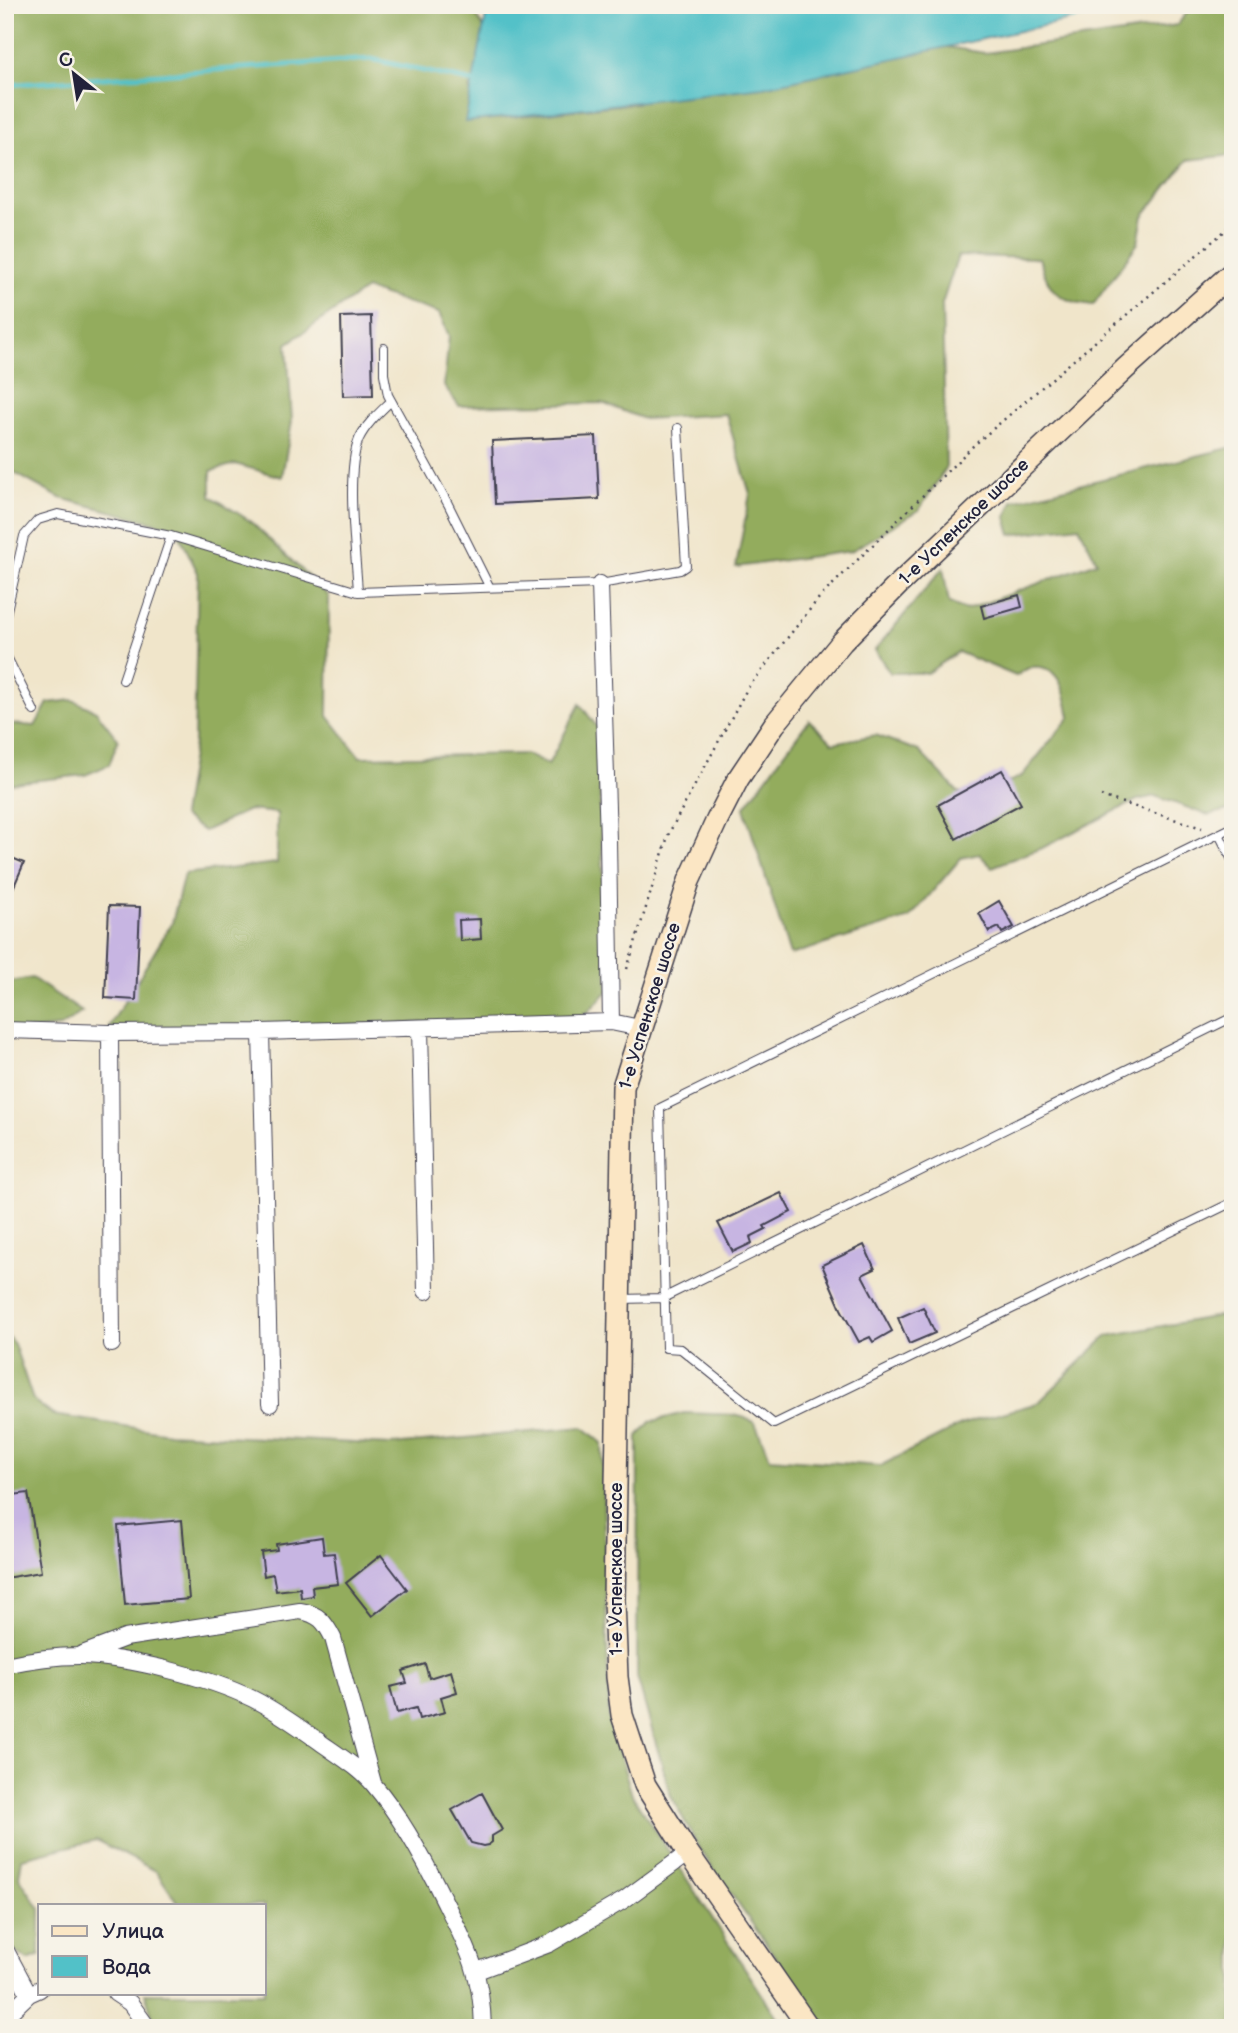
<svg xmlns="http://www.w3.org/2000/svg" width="1238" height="2033" viewBox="0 0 1238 2033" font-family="'Balsamiq Sans',sans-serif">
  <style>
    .forest { fill: #93ac5d; stroke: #5a674c; stroke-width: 2 }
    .water { fill: #52c1c8; stroke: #3a7282; stroke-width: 2 }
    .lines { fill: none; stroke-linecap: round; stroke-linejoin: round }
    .stream { stroke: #52c1c8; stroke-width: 5 }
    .building { fill: #c7b5e2 }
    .service-casing { stroke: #413f50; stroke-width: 10 }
    .minor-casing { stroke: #413f50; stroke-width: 18 }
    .secondary-casing { stroke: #413f50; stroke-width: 24 }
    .path { stroke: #413f50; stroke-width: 2.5; stroke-dasharray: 2 5; stroke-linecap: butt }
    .service { stroke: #fff; stroke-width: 8 }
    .minor { stroke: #fff; stroke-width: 16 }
    .secondary { stroke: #fbe6c4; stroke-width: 21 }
    .labels { text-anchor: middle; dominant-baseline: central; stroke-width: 5; stroke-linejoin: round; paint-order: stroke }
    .street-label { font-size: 18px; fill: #22223b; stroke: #f7f3e8 }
  </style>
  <rect width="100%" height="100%" fill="#f7f3e8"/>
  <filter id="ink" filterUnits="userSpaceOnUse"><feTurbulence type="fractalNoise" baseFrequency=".0143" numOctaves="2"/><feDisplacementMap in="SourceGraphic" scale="14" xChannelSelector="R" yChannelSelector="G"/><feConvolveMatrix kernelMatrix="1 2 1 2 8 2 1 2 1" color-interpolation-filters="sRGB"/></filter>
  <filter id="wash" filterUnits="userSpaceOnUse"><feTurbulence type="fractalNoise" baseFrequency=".00686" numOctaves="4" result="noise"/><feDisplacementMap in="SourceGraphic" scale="28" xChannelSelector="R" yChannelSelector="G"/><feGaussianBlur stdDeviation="1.57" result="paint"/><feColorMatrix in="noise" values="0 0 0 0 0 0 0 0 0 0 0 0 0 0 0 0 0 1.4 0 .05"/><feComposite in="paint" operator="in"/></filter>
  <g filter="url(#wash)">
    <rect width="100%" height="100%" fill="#f0e5ca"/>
    <path class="forest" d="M 5,5 L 470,5 L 494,45 L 469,89 L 484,120 L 637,103 L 666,63 L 865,34 L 985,53 L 1177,25 L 1193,5 L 1233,5 L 1233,155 L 1188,160 L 1143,216 L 1138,243 L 1093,305 C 1056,300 1050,293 1039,258 L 958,256 L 942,304 L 946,468 L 919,510 L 851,551 L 736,567 L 750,494 L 726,414 L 644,419 L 602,403 L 459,406 L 444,386 L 449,336 L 439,313 L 366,289 L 287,344 L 292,421 L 282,477 L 235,464 L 211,471 L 211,496 L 250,521 L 329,596 L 328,716 L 360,757 L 525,754 L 548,765 L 580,704 L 597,727 L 608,991 L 583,1017 L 135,1033 L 109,1027 L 172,923 L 184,874 L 277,863 L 277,813 L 249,810 L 204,831 L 182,816 L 194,743 L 198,573 L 176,528 L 60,498 L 13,472 L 5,474 Z
      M 1233,447 L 1233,809 L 1208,815 L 1155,796 L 1137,800 L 1044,847 L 992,867 L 979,854 L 961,858 L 910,918 L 790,955 L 744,808 L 809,720 L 833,743 L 876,735 L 919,751 L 958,792 L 975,797 L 1022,776 L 1070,717 C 1066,697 1061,663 1032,667 C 1027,668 1020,673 1016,676 L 958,652 L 927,673 L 890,673 L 875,650 L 943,568 L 949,603 L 966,610 L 1097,562 L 1079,526 L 1011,535 L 1006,517 L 1013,501 Z
      M 73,700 L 96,711 L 118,740 L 109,765 L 85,775 L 5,784 L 5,717 L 11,724 L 35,726 L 48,703 Z
      M 32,978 L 82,1012 L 60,1027 L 5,1033 L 5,983 Z
      M 1233,1311 L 1233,2028 L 825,2028 L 699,1848 L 671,1796 L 637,1677 L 638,1436 L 650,1422 L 684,1413 L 739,1415 L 755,1423 L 770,1458 L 880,1466 L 963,1424 L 1038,1403 L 1107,1336 L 1229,1314 Z
      M 5,1333 L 14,1344 L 33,1400 L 53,1415 L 169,1433 L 391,1445 L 583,1427 L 602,1443 L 609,1718 L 632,1795 L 784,2028 L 156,2028 L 145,1993 L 264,1993 L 264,1905 L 179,1905 L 156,1871 L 96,1840 L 22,1858 L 19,1877 L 40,1909 L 40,1955 L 28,1960 L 13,1950 L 5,1934 L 5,1747 L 8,1734 L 5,1731 Z"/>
    <path class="water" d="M 488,5 L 1018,5 L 1079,18 L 763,87 L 465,122 Z"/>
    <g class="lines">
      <path class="stream" d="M 1072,18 L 1150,5
        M 5,85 L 371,59 L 473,82 L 478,81"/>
    </g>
    <g id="blocks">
      <path class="building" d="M 371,316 L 373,395 L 343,396 L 341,317 Z
        M 596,436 L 599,499 L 495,504 L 492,441 Z
        M 1019,595 L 1022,607 L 984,618 L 981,606 Z
        M 1002,770 L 1021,804 L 956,839 L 938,805 Z
        M 5,855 L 24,863 L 5,907 Z
        M 999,901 L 1014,927 L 1002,933 L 999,927 L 989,932 L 979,913 Z
        M 109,906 L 140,907 L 136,1000 L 105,998 Z
        M 480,919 L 481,939 L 460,941 L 459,920 Z
        M 781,1193 L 791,1212 L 764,1226 L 766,1229 L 750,1237 L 752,1243 L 733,1252 L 718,1223 Z
        M 864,1245 L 875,1269 L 862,1275 L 892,1331 L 873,1342 L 870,1337 L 859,1342 L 841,1309 L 822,1265 Z
        M 923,1307 L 935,1333 L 909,1344 L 898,1318 Z
        M 28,1493 L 41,1572 L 5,1578 L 5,1496 Z
        M 182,1520 L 189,1599 L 125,1605 L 118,1526 Z
        M 322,1537 L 324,1554 L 334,1553 L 338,1584 L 312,1587 L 313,1596 L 301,1598 L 300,1588 L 276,1591 L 273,1574 L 264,1576 L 261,1552 L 277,1550 L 276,1544 Z
        M 381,1555 L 407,1589 L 372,1616 L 346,1583 Z
        M 425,1664 L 429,1678 L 451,1671 L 457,1692 L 441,1697 L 445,1712 L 419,1719 L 416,1708 L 397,1713 L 390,1687 L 407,1683 L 403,1671 Z
        M 482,1793 L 502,1830 L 492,1836 L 492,1842 L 488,1845 L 483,1846 L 471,1843 L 452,1810 Z"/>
    </g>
  </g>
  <g filter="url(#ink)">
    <use href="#blocks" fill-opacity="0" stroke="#413f50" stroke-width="2"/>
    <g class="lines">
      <g class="service-casing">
        <path id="service" d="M 384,348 L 384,374 L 388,395 L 448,504 L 489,586
          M 358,592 C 356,553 345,473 359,439 C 366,424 380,412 391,401
          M 5,619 L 24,536 L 38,520 L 58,514 L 171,536 L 358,592 L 600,584 L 680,570 L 686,566 L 678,428
          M 5,648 L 7,657 L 34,711
          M 123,680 L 171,536
          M 1233,827 L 660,1108 L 666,1348 L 681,1349 L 774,1424 L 1233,1202
          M 1219,834 L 1233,862
          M 622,1299 L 663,1298 L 1233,1017"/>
      </g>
      <g class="minor-casing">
        <path id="minor" d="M 600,584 L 608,840 L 611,1022 L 640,1028
          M 420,1028 L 426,1291
          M 5,1030 L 110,1033 L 261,1032 L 611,1022
          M 261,1032 L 270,1404
          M 110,1033 L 112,1344
          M 80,1655 L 125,1638 L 300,1611 C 319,1614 325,1622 333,1638 L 373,1783
          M 5,1665 C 28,1660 56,1656 79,1656 C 129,1657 208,1677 253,1699 C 277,1711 299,1727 320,1742 C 338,1755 360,1768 374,1785 C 402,1818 424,1859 443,1898 C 467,1946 482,1973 483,2028
          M 5,1949 L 29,1994
          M 477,1971 L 549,1944 L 624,1900 L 688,1853
          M 115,1993 L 130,2003 L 148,2028
          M 5,2017 L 29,1994 L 40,1989"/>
      </g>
      <g class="secondary-casing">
        <path id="secondary" d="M 809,2028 L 688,1853 L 645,1785 L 622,1715 L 617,1677 L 614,1600 L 623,1087 L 689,881 L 717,820 L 738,779 L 774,725 L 842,642 L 899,584 L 1126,368 L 1233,272"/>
      </g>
      <path class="path" d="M 1101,796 L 1202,828
        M 627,969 L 669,833 L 747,689 L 819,598 L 973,446 L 1233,224"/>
      <use href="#service" class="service"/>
      <use href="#minor" class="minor"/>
      <use href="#secondary" class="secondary"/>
    </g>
  </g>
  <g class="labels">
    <g class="street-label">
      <text transform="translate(964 522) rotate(-44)">1-е Успенское шоссе</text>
      <text transform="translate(650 1006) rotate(-73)">1-е Успенское шоссе</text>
      <text transform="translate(616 1569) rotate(-90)">1-е Успенское шоссе</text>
    </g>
  </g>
  <rect width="1238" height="2033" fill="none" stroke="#f7f3e8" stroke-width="28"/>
  <rect x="38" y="1904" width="228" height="91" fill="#f7f3e8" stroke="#a29fa3" stroke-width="2"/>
  <rect x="52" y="1926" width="35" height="10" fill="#fbe6c4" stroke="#a29fa3" stroke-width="2"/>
  <text x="102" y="1938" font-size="21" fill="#22223b">Улица</text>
  <rect x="52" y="1956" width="35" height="21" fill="#52c1c8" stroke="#a29fa3" stroke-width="2"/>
  <text x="102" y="1974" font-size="21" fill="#22223b">Вода</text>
  <g transform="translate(74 74) rotate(330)" stroke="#f7f3e8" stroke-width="5" paint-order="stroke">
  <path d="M0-5L12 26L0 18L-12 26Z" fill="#22223b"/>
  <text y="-10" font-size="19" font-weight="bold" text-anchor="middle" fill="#22223b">С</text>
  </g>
</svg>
